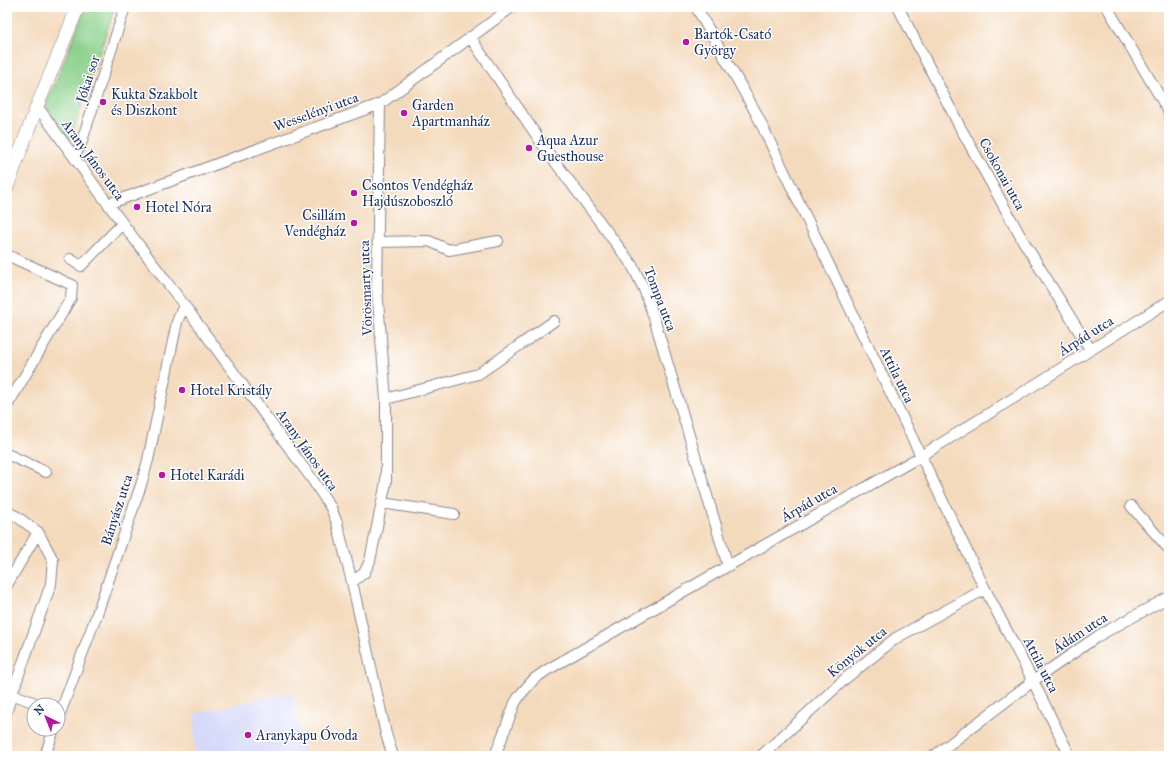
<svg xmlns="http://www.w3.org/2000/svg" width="1176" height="763" viewBox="0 0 1176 763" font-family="'IM FELL Great Primer',serif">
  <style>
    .built { fill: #d5d8f9 }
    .green { fill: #8cd28d; stroke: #548076 }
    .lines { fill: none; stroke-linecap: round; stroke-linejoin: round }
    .minor-casing { stroke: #88848e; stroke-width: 12 }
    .tertiary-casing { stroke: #88848e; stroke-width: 14 }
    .minor { stroke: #fff; stroke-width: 10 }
    .tertiary { stroke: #fff; stroke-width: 13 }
    .poi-dot { fill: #b5179e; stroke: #fff; stroke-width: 1.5 }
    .labels { text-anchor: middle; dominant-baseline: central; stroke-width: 3; stroke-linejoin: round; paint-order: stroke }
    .poi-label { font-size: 14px; fill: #1b2f5e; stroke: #fff; text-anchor: start }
    .street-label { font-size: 14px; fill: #1b2f5e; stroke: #fff }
  </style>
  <rect width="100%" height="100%" fill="#fff"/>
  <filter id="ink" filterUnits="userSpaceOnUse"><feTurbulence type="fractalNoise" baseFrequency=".025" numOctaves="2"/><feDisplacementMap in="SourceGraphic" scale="8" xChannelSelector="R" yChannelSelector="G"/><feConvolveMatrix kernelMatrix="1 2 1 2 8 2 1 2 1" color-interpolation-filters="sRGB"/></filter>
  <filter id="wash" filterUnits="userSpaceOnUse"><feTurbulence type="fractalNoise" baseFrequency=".012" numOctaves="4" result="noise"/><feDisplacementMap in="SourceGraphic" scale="16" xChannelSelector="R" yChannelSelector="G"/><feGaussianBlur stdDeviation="0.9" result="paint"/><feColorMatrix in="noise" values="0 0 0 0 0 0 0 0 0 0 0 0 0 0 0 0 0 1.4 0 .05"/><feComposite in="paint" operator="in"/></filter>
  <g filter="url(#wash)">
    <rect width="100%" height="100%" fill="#f4dabd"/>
    <path class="built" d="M 292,691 L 306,756 L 195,756 L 194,714 Z"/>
    <path class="green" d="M 86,7 L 115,7 L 70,140 L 46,106 Z"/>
  </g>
  <g filter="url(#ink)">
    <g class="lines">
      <g class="minor-casing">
        <path id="minor" d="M 696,7 L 755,111 L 985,589 L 1033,681 L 1070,756
          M 898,7 L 960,127 L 1022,239 L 1090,349
          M 1107,7 L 1169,112
          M 470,37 L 547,151 L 632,265 L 644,289 L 654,318 L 728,566
          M 37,106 L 108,204 L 184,305 L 312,479 L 322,494 L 331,508 L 337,523 L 352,582 L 386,734 L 393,756
          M 73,156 L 80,147 L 125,7
          M 108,204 L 380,104 L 512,7
          M 378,242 L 429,241 L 449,250 L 498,241
          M 7,255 L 72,285 L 71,298 L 7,406
          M 70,259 L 81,266 L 122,224
          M 386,399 L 478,374 L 497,361 L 554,321
          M 7,454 L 46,472
          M 382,503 L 454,514
          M 1131,506 L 1169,549
          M 7,512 L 16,516 L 38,532 L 53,560 L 51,584 L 12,694
          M 352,582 L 364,573 L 370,561 L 386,482 L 386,399 L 377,289 L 380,104
          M 7,585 L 38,532
          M 7,710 L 12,694 L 40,705
          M 58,719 L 97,614 L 141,485 L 148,460 L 177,322 L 184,305
          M 45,756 L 54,729
          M 495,756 L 515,703 L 520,695 L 534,679 L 547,670 L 728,566 L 921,456 L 1169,301
          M 761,756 L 846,678 L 896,638 L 985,589
          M 934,756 L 1033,681 L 1098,636 L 1169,597"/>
      </g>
      <g class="tertiary-casing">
        <path id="tertiary" d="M 7,187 L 37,106 L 78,7"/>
      </g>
      <use href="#minor" class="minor"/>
      <use href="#tertiary" class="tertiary"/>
    </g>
  </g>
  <g class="poi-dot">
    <circle cx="686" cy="42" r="4"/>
    <circle cx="103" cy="102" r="4"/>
    <circle cx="404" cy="113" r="4"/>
    <circle cx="529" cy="148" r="4"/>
    <circle cx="354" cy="193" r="4"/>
    <circle cx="137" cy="207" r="4"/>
    <circle cx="354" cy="223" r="4"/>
    <circle cx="182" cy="390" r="4"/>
    <circle cx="162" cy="475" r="4"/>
    <circle cx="248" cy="735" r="4"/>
  </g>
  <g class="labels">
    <g class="poi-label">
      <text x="694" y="34">Bartók-Csató<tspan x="694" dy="16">György</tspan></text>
      <text x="111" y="94">Kukta Szakbolt<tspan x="111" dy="16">és Diszkont</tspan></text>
      <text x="412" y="105">Garden<tspan x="412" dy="16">Apartmanház</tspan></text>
      <text x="537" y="140">Aqua Azur<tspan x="537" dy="16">Guesthouse</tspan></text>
      <text x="362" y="185">Csontos Vendégház<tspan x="362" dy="16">Hajdúszoboszló</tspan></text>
      <text x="145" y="207">Hotel Nóra</text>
      <text x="346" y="215" text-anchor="end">Csillám<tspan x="346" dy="16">Vendégház</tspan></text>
      <text x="190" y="390">Hotel Kristály</text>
      <text x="170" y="475">Hotel Karádi</text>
      <text x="256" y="735">Aranykapu Óvoda</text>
    </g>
    <g class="street-label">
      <text transform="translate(88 79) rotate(-72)">Jókai sor</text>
      <text transform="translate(316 112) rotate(-20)">Wesselényi utca</text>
      <text transform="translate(93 160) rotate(54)">Arany János utca</text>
      <text transform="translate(1002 174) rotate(61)">Csokonai utca</text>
      <text transform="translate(366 288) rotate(-92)">Vörösmarty utca</text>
      <text transform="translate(660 299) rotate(69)">Tompa utca</text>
      <text transform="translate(1086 336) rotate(-32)">Árpád utca</text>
      <text transform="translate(897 375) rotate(64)">Attila utca</text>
      <text transform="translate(307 450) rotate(55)">Arany János utca</text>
      <text transform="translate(809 503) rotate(-30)">Árpád utca</text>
      <text transform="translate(117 510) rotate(-72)">Bányász utca</text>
      <text transform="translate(1080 633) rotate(-33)">Ádám utca</text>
      <text transform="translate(857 652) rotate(-39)">Könyök utca</text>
      <text transform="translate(1041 665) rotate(63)">Attila utca</text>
    </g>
  </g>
  <rect width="1176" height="763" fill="none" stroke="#fff" stroke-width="24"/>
  <g transform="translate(46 717) rotate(317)"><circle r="19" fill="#ffffff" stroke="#a4acbf"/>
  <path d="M0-3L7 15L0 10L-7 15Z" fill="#b5179e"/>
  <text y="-6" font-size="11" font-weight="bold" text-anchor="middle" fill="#1b2f5e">N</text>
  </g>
</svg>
